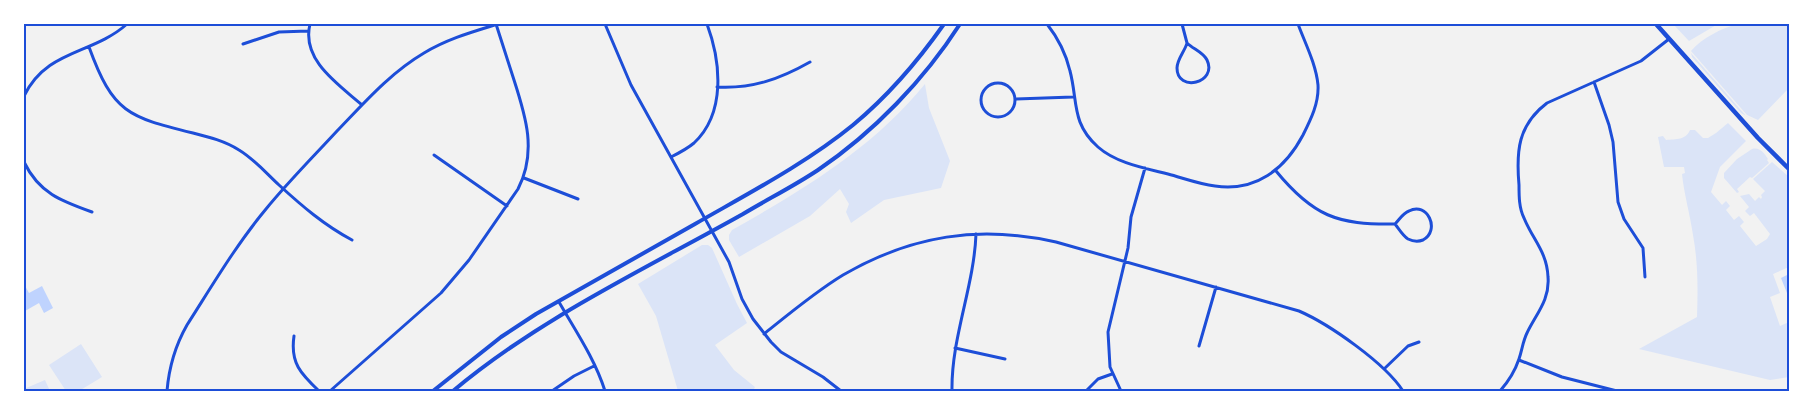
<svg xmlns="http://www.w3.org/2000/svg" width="1813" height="415" viewBox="0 0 1813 415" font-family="Bitter,serif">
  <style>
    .green { fill: #dbe4f7 }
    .water { fill: #bfd3fe }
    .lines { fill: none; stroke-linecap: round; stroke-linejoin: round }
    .minor { stroke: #1d4ed8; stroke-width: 3 }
    .tertiary { stroke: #1d4ed8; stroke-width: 4 }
    .secondary { stroke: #1d4ed8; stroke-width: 4.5 }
    .neatline { fill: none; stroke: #1d4ed8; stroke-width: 2 }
  </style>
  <rect width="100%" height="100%" fill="#f2f2f2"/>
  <path class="green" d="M 1673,24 L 1718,24 L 1689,41 Z
    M 1738,24 L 1789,24 L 1789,88 L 1758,120 L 1747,115 L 1691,51 C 1702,38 1722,28 1738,24 Z
    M 1691,53 L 1746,116 L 1757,122 L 1741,113 L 1692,57 Z
    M 925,84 L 929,108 L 950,161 L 941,188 L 884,200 L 851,223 L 846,212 L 849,204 L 840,189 L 810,216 L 739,257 L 729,240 L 729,235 L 732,230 C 803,190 873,148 925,84 Z
    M 1728,123 L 1746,141 L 1720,167 L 1711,192 L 1722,205 L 1726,201 L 1730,206 L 1726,210 L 1734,220 L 1739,216 L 1744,222 L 1740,226 L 1756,246 L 1767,239 L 1770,234 L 1754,213 L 1750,216 L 1745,211 L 1749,207 L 1740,196 L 1749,194 L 1755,201 L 1759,197 L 1761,199 L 1762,197 L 1761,195 L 1765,191 L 1753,179 L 1772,162 L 1789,177 L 1789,267 L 1773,274 L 1780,293 L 1770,297 L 1780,326 L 1789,322 L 1789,377 L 1770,380 L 1639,349 L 1697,317 C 1698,289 1698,262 1693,235 C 1690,214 1684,194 1682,174 L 1685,173 L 1684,167 L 1664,167 L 1658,137 L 1663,136 L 1666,140 C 1676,139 1686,140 1690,130 L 1695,130 L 1703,138 L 1708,138 L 1716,133 Z
    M 1752,149 C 1760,147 1764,153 1768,159 L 1767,160 L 1769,163 L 1752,178 L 1750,177 L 1737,189 L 1739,192 L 1737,193 L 1724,178 L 1724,173 L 1737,159 Z
    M 702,245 L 708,245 L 712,248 L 737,304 L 747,323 L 715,345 L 734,370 L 755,387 L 753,391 L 678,391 L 656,316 L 638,284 Z
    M 81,344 L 102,377 L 79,391 L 66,391 L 49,365 Z
    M 45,380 L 50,391 L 24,391 L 24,389 Z"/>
  <path class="water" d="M 1789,274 L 1789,298 L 1781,278 Z
    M 24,284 L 29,293 L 42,286 L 53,308 L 44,313 L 39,303 L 25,311 Z"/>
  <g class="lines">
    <path class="minor" d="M 310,24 C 301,60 338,84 362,105
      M 605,24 L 631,85 L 729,262 L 742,299 L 753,319 L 771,342 L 781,352 L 823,377 L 841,391
      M 1047,24 C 1058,38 1066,54 1070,71 C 1078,101 1071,123 1098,147 C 1116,163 1144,168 1168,174 C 1183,178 1199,184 1215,186 C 1256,192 1285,169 1303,135 C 1311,119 1319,103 1318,85 C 1316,64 1305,43 1298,24
      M 1182,24 L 1187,43
      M 1187,43 C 1193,49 1203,52 1207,60 C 1218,83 1177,93 1177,68 C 1177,59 1185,51 1187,43 Z
      M 243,44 L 279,32 L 308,31
      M 89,47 C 113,113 128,117 193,133 C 209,137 225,141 239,150 C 254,159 266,173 279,185 C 302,206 324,225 352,240
      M 1594,82 L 1609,125 L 1613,142 L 1618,202 L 1624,219 L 1643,248 L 1645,277
      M981 100a17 17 0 1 1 34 0a17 17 0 1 1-34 0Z
      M 717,87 C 752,89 780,79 810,62
      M 24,96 C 47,49 92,55 127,24
      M 1015,99 L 1073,97
      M 434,155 L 507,206
      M 671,157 C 679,153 687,149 694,143 C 726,113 721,62 707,24
      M 24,162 C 39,193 61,201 92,212
      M 1276,171 C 1313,216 1337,225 1395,224 C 1399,229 1403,236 1408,239 C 1412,241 1418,242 1423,240 C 1441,230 1427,201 1409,211 C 1403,213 1399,220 1395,224
      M 524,178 L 578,199
      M 559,302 C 575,330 595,359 605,391
      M 764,334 C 790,313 815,292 843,275 C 912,235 979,225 1056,242 L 1299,311 C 1329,324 1385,363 1403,391
      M 294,336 C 290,363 301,374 319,391
      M 1199,346 L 1216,287
      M 955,348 L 1005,359
      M 1519,360 L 1562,377 L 1617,391
      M 1384,369 L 1408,346 L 1419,342
      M 167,391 C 169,367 175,346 187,325 C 212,286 236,245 266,209 C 288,182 313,157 337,131 C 364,103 390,73 424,53 C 447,39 472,32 498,24
      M 330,391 L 441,293 L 469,260 L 518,189 C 537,152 526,117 514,80 C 508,61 502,43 496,24
      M 552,391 L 574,376 L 594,366
      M 952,391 C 951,338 974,287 976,234
      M 1086,391 L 1098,379 L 1112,374
      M 1121,391 L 1110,367 L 1108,332 L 1128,248 L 1131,217 L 1145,168
      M 1500,391 C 1508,382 1515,371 1519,359 C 1522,350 1523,341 1527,333 C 1536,314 1550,300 1548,277 C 1547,252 1533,240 1524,218 C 1519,208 1519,196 1519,185 C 1516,151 1518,125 1547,103 L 1641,61 L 1669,39"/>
    <path class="tertiary" d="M 433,391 L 501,337 L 536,314 C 589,284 642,254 695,224 C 749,193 805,164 853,125 C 888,96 918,61 944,24
      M 453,391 C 540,318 645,269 743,214 C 768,199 794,186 818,170 C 874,132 924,80 960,24"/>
    <path class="secondary" d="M 1656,24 L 1758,138 L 1789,169"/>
  </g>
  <rect width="1813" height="415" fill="none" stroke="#ffffff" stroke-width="50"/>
  <rect x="25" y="25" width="1763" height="365" class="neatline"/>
</svg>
